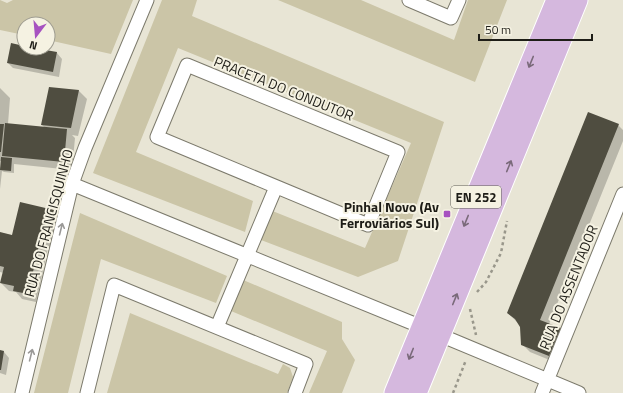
<svg xmlns="http://www.w3.org/2000/svg" width="623" height="393" viewBox="0 0 623 393" font-family="'Titillium Web',sans-serif">
  <style>
    .green { fill: #cbc5a7 }
    .shadow { fill: #0003 }
    .building { fill: #4f4d40 }
    .lines { fill: none; stroke-linecap: round; stroke-linejoin: round }
    .minor-casing { stroke: #7c7a6c; stroke-width: 15 }
    .primary-casing { stroke: #fff; stroke-width: 23 }
    .path { stroke: #99978b; stroke-width: 2.5; stroke-dasharray: 3 3; stroke-linecap: butt }
    .minor { stroke: #fff; stroke-width: 13 }
    .primary { stroke: #d5b8de; stroke-width: 21 }
    .oneway { stroke: #7a6a7a }
    .oneway2 { stroke: #9a9997 }
    .poi-dot { fill: #a752c0; stroke: #f5f2e2; stroke-width: 1.5 }
    .labels { text-anchor: middle; dominant-baseline: central; stroke-width: 4; stroke-linejoin: round; paint-order: stroke }
    .shield { fill: #f5f2e2; stroke: #5e5d54; stroke-width: 1 }
    .shield-label { font-size: 13px; font-weight: bold; fill: #1e1d17 }
    .street-label { font-size: 14px; fill: #1e1d17; stroke: #f5f2e2 }
    .poi-label { font-size: 14px; font-weight: bold; fill: #1e1d17; stroke: #f5f2e2; text-anchor: end }
  </style>
  <rect width="100%" height="100%" fill="#e8e5d5"/>
  <path class="green" d="M 0,0 L 7,3 L 13,0 L 133,0 L 111,54 L 48,40 L 48,24 L 24,24 L 24,35 L 0,30 Z
    M 162,0 L 197,0 L 192,16 L 444,122 L 398,261 L 358,277 L 261,240 L 270,210 L 365,248 L 411,143 L 178,48 L 136,152 L 253,201 L 245,232 L 93,173 Z
    M 278,0 L 361,0 L 454,40 L 468,0 L 507,0 L 475,82 Z
    M 80,213 L 227,276 L 216,303 L 101,259 L 68,393 L 34,393 Z
    M 241,279 L 342,322 L 342,339 L 355,360 L 342,393 L 309,393 L 327,351 L 231,311 L 231,303 Z
    M 130,313 L 278,374 L 283,364 L 290,368 L 293,377 L 287,393 L 107,393 Z"/>
  <path class="shadow" d="M 24,47 L 24,48 L 57,53 L 62,59 L 59,77 L 13,68 L 8,63 Z
    M 0,88 L 10,98 L 8,124 L 45,128 L 42,125 L 50,88 L 79,91 L 87,99 L 78,136 L 72,135 L 75,138 L 72,170 L 14,164 L 14,173 L 4,172 L 2,171 L 0,189 L 0,167 L 1,168 L 2,161 L 0,161 Z
    M 618,125 L 623,130 L 623,141 L 549,324 L 560,329 L 568,336 L 557,363 L 530,352 L 522,344 L 521,326 L 508,313 Z
    M 54,211 L 61,218 L 55,250 L 48,248 L 36,302 L 22,299 L 16,292 L 9,291 L 1,283 L 4,273 L 0,272 L 0,233 L 13,236 Z
    M 0,351 L 4,352 L 9,358 L 6,375 L 0,373 Z"/>
  <path class="building" d="M 11,43 L 24,46 L 24,48 L 34,48 L 57,52 L 53,72 L 7,63 Z
    M 49,87 L 79,90 L 71,128 L 41,125 Z
    M 588,112 L 619,124 L 540,320 L 561,328 L 549,356 L 521,345 L 520,327 L 515,319 L 507,313 Z
    M 5,123 L 67,129 L 64,162 L 2,156 Z
    M 0,124 L 4,124 L 1,152 L 0,152 Z
    M 1,157 L 12,158 L 11,171 L 0,170 Z
    M 20,202 L 54,210 L 47,242 L 40,241 L 28,294 L 13,291 L 14,286 L 0,283 L 4,267 L 0,266 L 0,232 L 12,235 Z
    M 0,350 L 4,351 L 1,370 L 0,370 Z"/>
  <g class="lines">
    <g class="minor-casing">
      <path id="minor" d="M 409,0 L 451,18 L 459,0
        M 187,65 L 398,152 L 368,225 L 157,137 Z
        M 72,184 L 422,327
        M 217,327 L 276,187
        M 440,335 L 579,393
        M 22,393 L 72,184 L 85,148 L 147,0
        M 87,393 L 114,285 L 306,364 L 295,393
        M 542,393 L 623,194"/>
    </g>
    <g class="primary-casing">
      <path id="primary" d="M 395,393 L 557,0
        M 416,393 L 577,0"/>
    </g>
    <path class="path" d="M 477,292 L 486,282 L 501,253 L 507,221
      M 470,309 L 476,335
      M 453,393 L 466,360"/>
    <use href="#minor" class="minor"/>
    <use href="#primary" class="primary"/>
  </g>
  <defs><path id="oneway-shaft" d="M-6 0H5M1.5-3L5.5 0L1.5 3" fill="none" stroke-width="1.6" stroke-linecap="round" stroke-linejoin="round"/></defs>
  <g class="oneway">
    <use href="#oneway-shaft" transform="translate(531 62) rotate(112)"/>
    <use href="#oneway-shaft" transform="translate(509 166) rotate(-68)"/>
    <use href="#oneway-shaft" transform="translate(466 221) rotate(112)"/>
    <use href="#oneway-shaft" transform="translate(455 299) rotate(-68)"/>
    <use href="#oneway-shaft" transform="translate(411 354) rotate(112)"/>
  </g>
  <g class="oneway2">
    <use href="#oneway-shaft" transform="translate(61 229) rotate(-76)"/>
    <use href="#oneway-shaft" transform="translate(31 355) rotate(-76)"/>
  </g>
  <rect class="poi-dot" x="443" y="210" width="8" height="8" rx="2"/>
  <g class="labels">
    <rect class="shield" x="451" y="186" width="50" height="22" rx="3"/>
    <g class="shield-label">
      <text x="476" y="197">EN 252</text>
    </g>
    <g class="street-label">
      <text transform="translate(284 88) rotate(22)">PRACETA DO CONDUTOR</text>
      <text transform="translate(48 223) rotate(-75)">RUA DO FRANCISQUINHO</text>
      <text transform="translate(568 287) rotate(-68)">RUA DO ASSENTADOR</text>
    </g>
    <g class="poi-label">
      <text x="439" y="206">Pinhal Novo (Av<tspan x="439" dy="16">Ferroviários Sul)</tspan></text>
    </g>
  </g>
  <g transform="translate(36 36) rotate(196)"><circle r="19" fill="#f5f2e2" stroke="#9f9d91"/>
  <path d="M0-3L7 15L0 10L-7 15Z" fill="#a752c0"/>
  <text y="-6" font-size="11" font-weight="bold" text-anchor="middle" fill="#1e1d17">N</text>
  </g>
  <path d="M479 34v6h113v-6" fill="none" stroke="#1e1d17" stroke-width="2"/>
  <text x="485" y="34" font-size="12" fill="#1e1d17" stroke="#f5f2e2" stroke-width="3" paint-order="stroke">50 m</text>
</svg>
